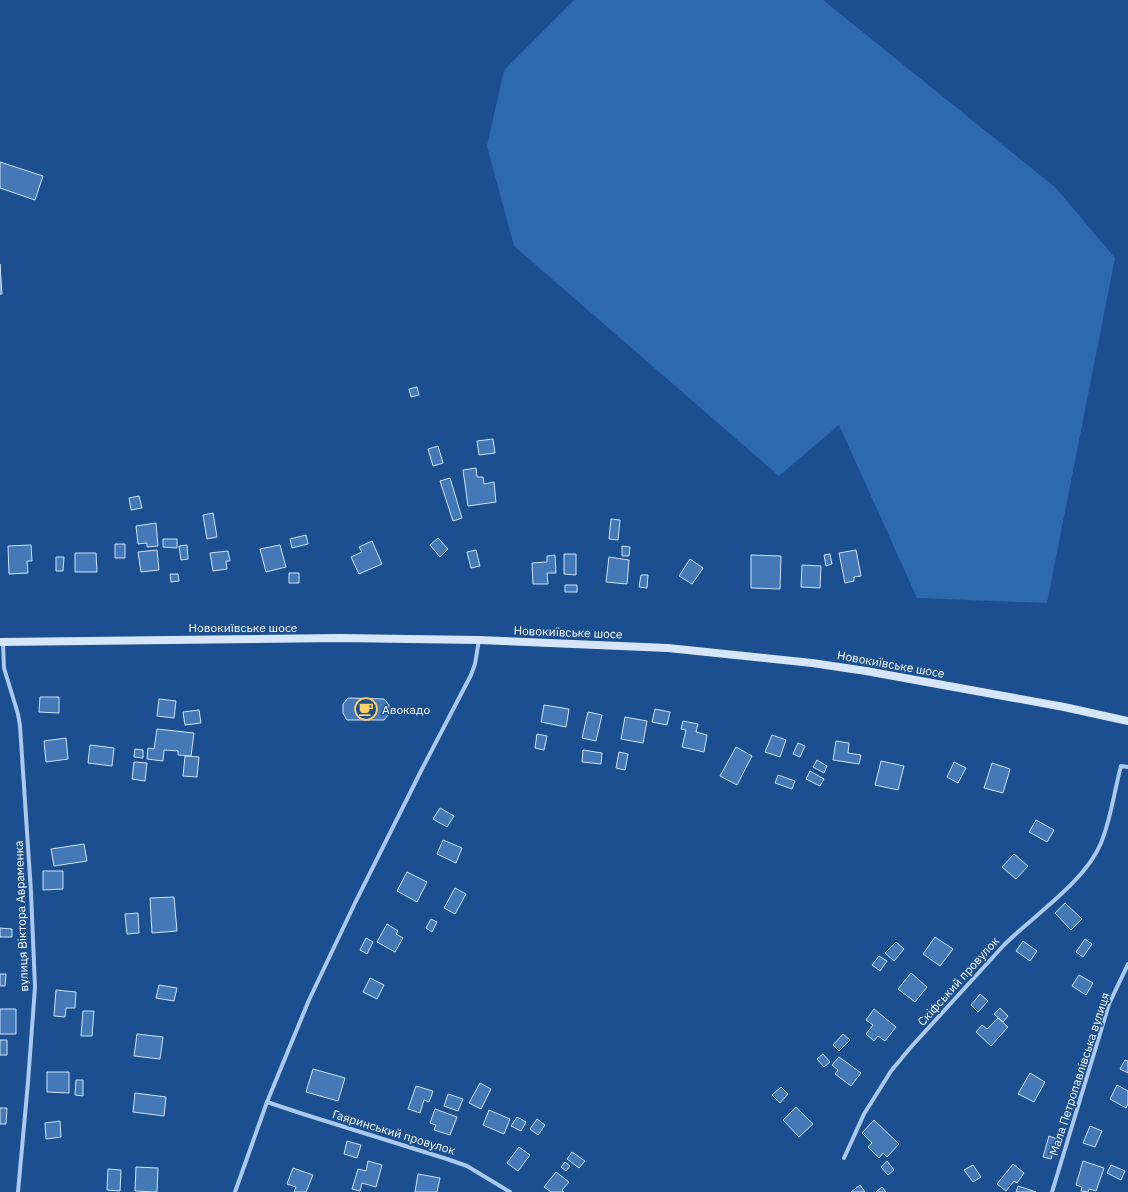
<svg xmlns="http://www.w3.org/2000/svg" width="1128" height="1192" viewBox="0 0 1128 1192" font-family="'IBM Plex Sans',sans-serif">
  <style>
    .green { fill: #2e69ad }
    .building { fill: #4478b7; stroke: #cfe3fa }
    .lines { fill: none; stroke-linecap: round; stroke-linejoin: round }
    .minor { stroke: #a9c9ee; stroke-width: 4 }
    .secondary { stroke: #d6e6fa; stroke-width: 8 }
    .labels { text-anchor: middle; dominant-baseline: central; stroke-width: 3; stroke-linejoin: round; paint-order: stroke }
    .street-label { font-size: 12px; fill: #fff; stroke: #1b4f8f }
    .poi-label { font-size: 12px; fill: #fff; stroke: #1b4f8f; text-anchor: start }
  </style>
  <rect width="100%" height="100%" fill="#1b4f8f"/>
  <path class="green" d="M 574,0 L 823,0 L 1056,188 L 1115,258 L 1047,603 L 917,598 L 839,425 L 779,476 L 514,246 L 487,146 L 504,70 Z"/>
  <path class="building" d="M 0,162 L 43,176 L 35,200 L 0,188 Z
    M 0,264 L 2,294 L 0,294 Z
    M 417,387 L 419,395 L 411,397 L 409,389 Z
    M 493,439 L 495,453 L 479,455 L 477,441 Z
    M 438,446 L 443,463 L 433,466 L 428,449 Z
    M 476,468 L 477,477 L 483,477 L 484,484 L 494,482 L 496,502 L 468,506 L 463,470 Z
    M 450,478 L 462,518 L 453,521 L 440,481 Z
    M 139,496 L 142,508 L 131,510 L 129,498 Z
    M 213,513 L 217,537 L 207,539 L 203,515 Z
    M 611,519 L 620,520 L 618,540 L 609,539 Z
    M 156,523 L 158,546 L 147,547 L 147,543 L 138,544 L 136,526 Z
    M 306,535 L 308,544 L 292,548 L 290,539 Z
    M 438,538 L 448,549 L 440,557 L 430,545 Z
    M 163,539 L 177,539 L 177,548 L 163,547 Z
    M 372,541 L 382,564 L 359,574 L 351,557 L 362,552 L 359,547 Z
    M 115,544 L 125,544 L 125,558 L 115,558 Z
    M 31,545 L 32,561 L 27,561 L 28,573 L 9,574 L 8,546 Z
    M 187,545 L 188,559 L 181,560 L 179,546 Z
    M 280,545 L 286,567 L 266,572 L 260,549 Z
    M 622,546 L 630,547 L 629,556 L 622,556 Z
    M 157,550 L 159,570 L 141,572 L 138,552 Z
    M 476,550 L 480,566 L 471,568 L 467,552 Z
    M 856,550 L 861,576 L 854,577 L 854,581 L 845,583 L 839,553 Z
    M 228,551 L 230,561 L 226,561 L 227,569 L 213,571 L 210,553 Z
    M 75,553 L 96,553 L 97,572 L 75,572 Z
    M 564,554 L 576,554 L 576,575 L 564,574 Z
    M 830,554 L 832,564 L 826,566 L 824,555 Z
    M 555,555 L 556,573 L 547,573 L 548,584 L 533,584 L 532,563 L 547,562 L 547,556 Z
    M 751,555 L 781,556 L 780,589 L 751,588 Z
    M 56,557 L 64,557 L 63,571 L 56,571 Z
    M 609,557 L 629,560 L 627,584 L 606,582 Z
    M 690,559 L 703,568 L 692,584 L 679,576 Z
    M 802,565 L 821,566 L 820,588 L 801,587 Z
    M 289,573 L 299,573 L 299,583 L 289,583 Z
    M 170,574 L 178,574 L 179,581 L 171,582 Z
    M 641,575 L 648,575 L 647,588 L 639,587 Z
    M 565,585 L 577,585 L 577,592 L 565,592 Z
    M 40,697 L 59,697 L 59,713 L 39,712 Z
    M 348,698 L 384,699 L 389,705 L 389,714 L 384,720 L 347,720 L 343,713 L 343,704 Z
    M 159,699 L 176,701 L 174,718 L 157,716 Z
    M 544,705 L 569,709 L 566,727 L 541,722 Z
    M 655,709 L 670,712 L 667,725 L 652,722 Z
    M 199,710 L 201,723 L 185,725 L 183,712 Z
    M 588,712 L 602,715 L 596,741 L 582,738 Z
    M 625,717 L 647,721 L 643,743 L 621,739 Z
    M 683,721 L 698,724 L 696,732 L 707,735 L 704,752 L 682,747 L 686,730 L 681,729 Z
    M 157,729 L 194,733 L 191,756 L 178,755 L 178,751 L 164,750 L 163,761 L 147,759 L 148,748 L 154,749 Z
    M 537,734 L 547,736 L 544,750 L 535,748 Z
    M 772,735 L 786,740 L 780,757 L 765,752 Z
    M 66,738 L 68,759 L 46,762 L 44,741 Z
    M 836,741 L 849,743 L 848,753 L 861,755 L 859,764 L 833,760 Z
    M 798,743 L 805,746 L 800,757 L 793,754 Z
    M 90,745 L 114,748 L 112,766 L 88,763 Z
    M 736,747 L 752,756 L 737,785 L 720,776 Z
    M 135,749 L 143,750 L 143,758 L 134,757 Z
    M 583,750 L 602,753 L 601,764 L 582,762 Z
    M 619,752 L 628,754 L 625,770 L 616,768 Z
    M 185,756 L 199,757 L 197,777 L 183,776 Z
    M 817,760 L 827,766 L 824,773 L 813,767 Z
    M 881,761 L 904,766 L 898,790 L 875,785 Z
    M 134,762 L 147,763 L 145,781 L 132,779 Z
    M 954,762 L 966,768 L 958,783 L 947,777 Z
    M 992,763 L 1010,769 L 1003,793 L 984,788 Z
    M 810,771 L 824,779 L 820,786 L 806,779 Z
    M 778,775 L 795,781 L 792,789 L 775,783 Z
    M 440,808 L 454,816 L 447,827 L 433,819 Z
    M 1036,820 L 1054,830 L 1047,842 L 1029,832 Z
    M 443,840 L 462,848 L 456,863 L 437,854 Z
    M 84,844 L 87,861 L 54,866 L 51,849 Z
    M 1014,854 L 1028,866 L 1016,879 L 1002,867 Z
    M 43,871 L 63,871 L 63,889 L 43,890 Z
    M 407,872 L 427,882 L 417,902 L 397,891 Z
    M 455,888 L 466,894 L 455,914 L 444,908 Z
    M 174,897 L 177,931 L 152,933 L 150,898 Z
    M 1065,903 L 1082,919 L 1071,930 L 1055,913 Z
    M 138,913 L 139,933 L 127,934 L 125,914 Z
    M 431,919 L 437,922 L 432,932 L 426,928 Z
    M 387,924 L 398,931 L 396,934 L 403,938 L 395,952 L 377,942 Z
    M 0,928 L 12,929 L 12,937 L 0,937 Z
    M 935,937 L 953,949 L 940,966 L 923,954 Z
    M 366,938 L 373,942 L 367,954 L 360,950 Z
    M 1085,939 L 1092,944 L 1083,957 L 1076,952 Z
    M 1023,941 L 1037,951 L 1030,961 L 1016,951 Z
    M 896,942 L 904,949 L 894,961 L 885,953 Z
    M 879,956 L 887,961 L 880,971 L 872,965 Z
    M 911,973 L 927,987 L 915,1002 L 898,989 Z
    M 0,974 L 6,974 L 5,986 L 0,986 Z
    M 1079,975 L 1093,983 L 1086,995 L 1072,986 Z
    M 370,978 L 384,985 L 377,999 L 363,992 Z
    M 159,985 L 177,988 L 174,1001 L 156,998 Z
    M 56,990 L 76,992 L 75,1008 L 66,1008 L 65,1017 L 54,1016 Z
    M 980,994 L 988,1001 L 978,1012 L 971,1005 Z
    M 1000,1008 L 1008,1016 L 1003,1022 L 994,1014 Z
    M 0,1009 L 16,1009 L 16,1034 L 0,1034 Z
    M 874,1009 L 896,1027 L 885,1041 L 878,1036 L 874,1041 L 866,1034 L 873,1025 L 866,1020 Z
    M 83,1011 L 94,1011 L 92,1036 L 81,1036 Z
    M 998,1018 L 1008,1027 L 991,1046 L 976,1032 L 982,1025 L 987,1029 Z
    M 137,1034 L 163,1037 L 160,1059 L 134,1056 Z
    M 843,1034 L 850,1040 L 839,1051 L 833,1045 Z
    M 0,1040 L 7,1040 L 7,1055 L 0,1055 Z
    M 823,1054 L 830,1062 L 824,1067 L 817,1059 Z
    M 839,1057 L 861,1073 L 851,1086 L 835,1074 L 838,1070 L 832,1065 Z
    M 1125,1060 L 1128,1061 L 1128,1073 L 1120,1069 Z
    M 313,1069 L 345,1078 L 338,1101 L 306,1092 Z
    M 47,1072 L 69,1072 L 69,1093 L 47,1092 Z
    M 1030,1073 L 1045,1082 L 1034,1102 L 1018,1094 Z
    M 76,1080 L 83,1080 L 83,1096 L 75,1095 Z
    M 480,1083 L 491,1089 L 481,1109 L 469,1103 Z
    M 1117,1085 L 1128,1091 L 1128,1104 L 1126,1108 L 1110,1099 Z
    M 416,1086 L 433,1091 L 429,1102 L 424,1100 L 420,1113 L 408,1109 Z
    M 781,1087 L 788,1094 L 780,1103 L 772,1095 Z
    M 135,1093 L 166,1097 L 164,1116 L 133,1112 Z
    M 448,1094 L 463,1099 L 458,1111 L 444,1106 Z
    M 796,1107 L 813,1124 L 799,1137 L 783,1120 Z
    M 0,1108 L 7,1108 L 6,1124 L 0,1124 Z
    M 435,1109 L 457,1117 L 450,1135 L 434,1130 L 436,1125 L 430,1123 Z
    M 489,1110 L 510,1119 L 504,1134 L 483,1125 Z
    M 517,1117 L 526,1122 L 521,1131 L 511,1126 Z
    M 537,1119 L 545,1125 L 538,1135 L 530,1129 Z
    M 874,1120 L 899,1144 L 887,1157 L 883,1153 L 879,1158 L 868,1147 L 872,1143 L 862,1133 Z
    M 60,1121 L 61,1137 L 46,1139 L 45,1123 Z
    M 1090,1126 L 1102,1131 L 1095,1147 L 1083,1143 Z
    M 1049,1136 L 1057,1139 L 1051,1159 L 1043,1157 Z
    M 347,1141 L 361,1145 L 357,1158 L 344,1154 Z
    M 519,1147 L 530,1155 L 518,1171 L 507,1163 Z
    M 572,1152 L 585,1161 L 579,1168 L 567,1159 Z
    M 368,1161 L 382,1165 L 376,1187 L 362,1183 L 360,1191 L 352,1189 L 358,1169 L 366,1171 Z
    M 887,1161 L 894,1170 L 888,1175 L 881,1167 Z
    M 1083,1161 L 1104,1168 L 1096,1191 L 1089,1189 L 1088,1192 L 1081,1191 L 1082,1187 L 1076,1185 Z
    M 565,1162 L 570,1166 L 566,1171 L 561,1167 Z
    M 1013,1164 L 1024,1173 L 1017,1183 L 1014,1181 L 1006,1191 L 997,1184 Z
    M 973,1165 L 981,1177 L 973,1182 L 964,1170 Z
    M 1111,1165 L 1125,1171 L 1121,1180 L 1107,1173 Z
    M 136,1167 L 158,1168 L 157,1192 L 135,1191 Z
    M 293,1168 L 313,1175 L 306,1192 L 294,1192 L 296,1187 L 287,1184 Z
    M 108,1169 L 121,1170 L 120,1191 L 107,1190 Z
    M 556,1172 L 569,1182 L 562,1190 L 564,1192 L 551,1192 L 544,1187 Z
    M 418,1174 L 440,1178 L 437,1192 L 415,1192 Z
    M 860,1185 L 865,1192 L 851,1192 Z
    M 1018,1186 L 1036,1192 L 1016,1192 Z
    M 882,1187 L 886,1192 L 876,1192 Z"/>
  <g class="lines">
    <path class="minor" d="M 3,642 L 4,668 L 18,714 L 20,726 L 31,892 L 35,987 L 28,1082 L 18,1192
      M 267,1102 L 303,1114 L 447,1159 L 467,1166 L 510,1192
      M 844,1158 L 864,1114 L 891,1071 L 911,1047 L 1004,945 C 1034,915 1085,882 1101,843 C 1111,819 1114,792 1121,766 L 1128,767
      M 235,1192 L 267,1102 L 309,1000 L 355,903 L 422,769 L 471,675 L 475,664 L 479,640
      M 1052,1192 L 1109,1004 L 1128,964"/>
    <path class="secondary" d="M 0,642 L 340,638 L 479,640 L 668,648 L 812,663 L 866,671 L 1064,707 L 1128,721"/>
  </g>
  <defs>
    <g id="cafe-ring" transform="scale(1.15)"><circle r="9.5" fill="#1b4f8f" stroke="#ffd166" stroke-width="1.5"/><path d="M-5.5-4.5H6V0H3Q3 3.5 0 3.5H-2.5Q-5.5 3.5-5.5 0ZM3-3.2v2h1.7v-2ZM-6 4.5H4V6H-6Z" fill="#ffd166"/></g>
  </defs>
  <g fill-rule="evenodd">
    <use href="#cafe-ring" x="366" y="709"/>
  </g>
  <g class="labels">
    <g class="street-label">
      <text x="243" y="627">Новокиївське шосе</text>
      <text transform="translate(568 632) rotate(2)">Новокиївське шосе</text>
      <text transform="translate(891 664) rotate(10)">Новокиївське шосе</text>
      <text transform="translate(21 916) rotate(-92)">вулиця Віктора Авраменка</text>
      <text transform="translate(958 981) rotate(-48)">Скіфський провулок</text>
      <text transform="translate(1079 1074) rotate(-72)">Мала Петропавлівська вулиця</text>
      <text transform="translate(394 1132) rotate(17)">Гаяринський провулок</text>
    </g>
    <g class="poi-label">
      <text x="382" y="709">Авокадо</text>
    </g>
  </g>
</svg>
